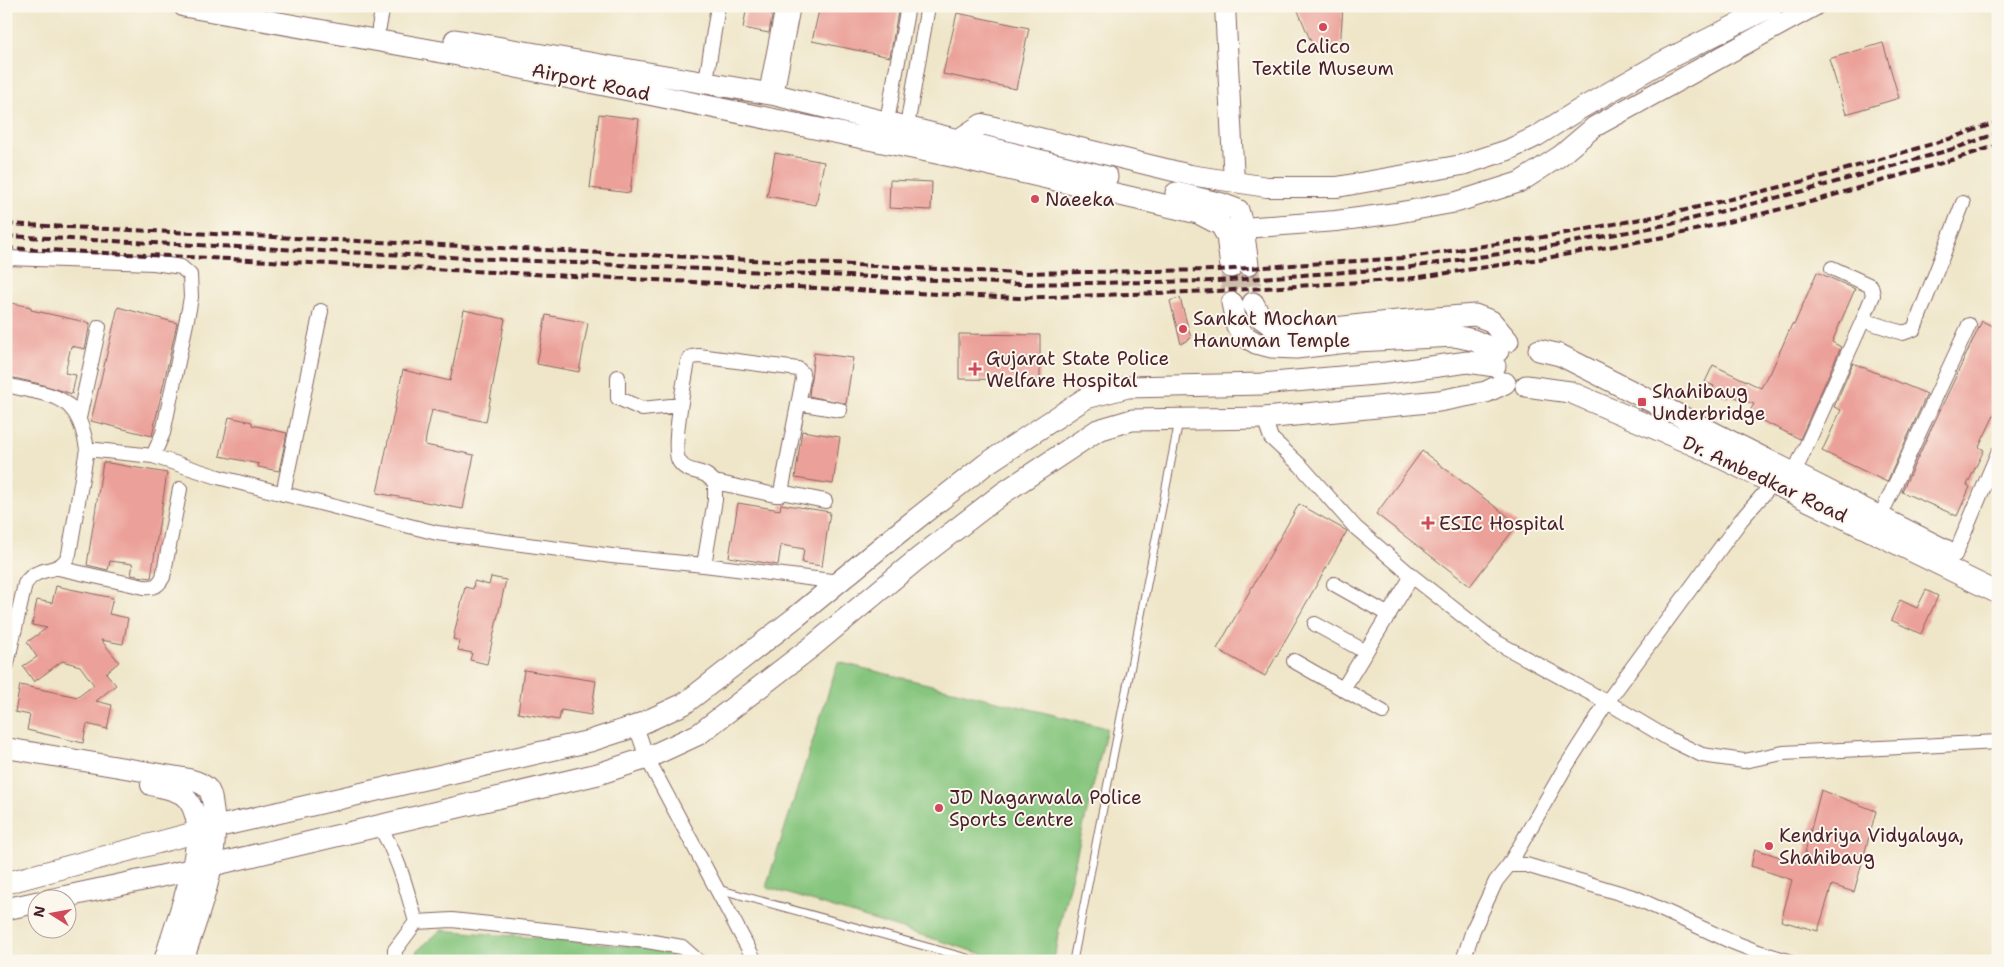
<svg xmlns="http://www.w3.org/2000/svg" width="2004" height="967" viewBox="0 0 2004 967" font-family="'Shantell Sans',sans-serif">
  <style>
    .green { fill: #85c57d; stroke: #687254 }
    .building { fill: #eba099 }
    .lines { fill: none; stroke-linecap: round; stroke-linejoin: round }
    .primary-tunnel { stroke: #cebea9; stroke-width: 21; stroke-dasharray: 21 11; stroke-linecap: butt }
    .lane-casing { stroke: #846562; stroke-width: 9 }
    .street-casing { stroke: #846562; stroke-width: 16 }
    .secondary-casing { stroke: #846562; stroke-width: 22 }
    .primary-casing { stroke: #846562; stroke-width: 23 }
    .lane { stroke: #fff; stroke-width: 7 }
    .street { stroke: #fff; stroke-width: 14 }
    .secondary { stroke: #fff; stroke-width: 20 }
    .primary { stroke: #fff; stroke-width: 21 }
    .rail { stroke: #4a1f2b; stroke-width: 4; stroke-dasharray: 8 4; stroke-linecap: butt }
    .poi-dot { fill: #d1495b; stroke: #fbf7ec; stroke-width: 2 }
    .labels { text-anchor: middle; dominant-baseline: central; stroke-width: 4; stroke-linejoin: round; paint-order: stroke }
    .poi-label { font-size: 19px; fill: #4a1f2b; stroke: #fbf7ec; text-anchor: start }
    .street-label { font-size: 19px; fill: #4a1f2b; stroke: #fbf7ec }
  </style>
  <rect width="100%" height="100%" fill="#fbf7ec"/>
  <filter id="ink" filterUnits="userSpaceOnUse"><feTurbulence type="fractalNoise" baseFrequency=".02" numOctaves="2"/><feDisplacementMap in="SourceGraphic" scale="10" xChannelSelector="R" yChannelSelector="G"/><feConvolveMatrix kernelMatrix="1 2 1 2 8 2 1 2 1" color-interpolation-filters="sRGB"/></filter>
  <filter id="wash" filterUnits="userSpaceOnUse"><feTurbulence type="fractalNoise" baseFrequency=".0096" numOctaves="4" result="noise"/><feDisplacementMap in="SourceGraphic" scale="20" xChannelSelector="R" yChannelSelector="G"/><feGaussianBlur stdDeviation="1.12" result="paint"/><feColorMatrix in="noise" values="0 0 0 0 0 0 0 0 0 0 0 0 0 0 0 0 0 1.4 0 .05"/><feComposite in="paint" operator="in"/></filter>
  <g filter="url(#wash)">
    <rect width="100%" height="100%" fill="#efe6c9"/>
    <path class="green" d="M 838,662 L 1107,728 L 1059,928 L 1054,961 L 1005,961 L 766,887 Z
      M 441,930 L 655,948 L 682,961 L 411,961 L 417,951 Z"/>
    <g id="blocks">
      <path class="building" d="M 747,6 L 774,6 L 769,33 L 743,28 Z
        M 820,6 L 899,6 L 890,57 L 812,41 Z
        M 1296,6 L 1343,6 L 1340,49 L 1314,49 Z
        M 957,13 L 1029,28 L 1016,89 L 943,74 Z
        M 1883,43 L 1899,98 L 1846,114 L 1829,59 Z
        M 599,114 L 639,119 L 630,193 L 590,188 Z
        M 775,153 L 824,162 L 816,205 L 767,196 Z
        M 890,180 L 932,182 L 931,210 L 889,208 Z
        M 1817,272 L 1855,289 L 1832,342 L 1841,347 L 1800,439 L 1748,414 L 1754,404 L 1729,395 L 1728,398 L 1713,391 L 1714,386 L 1705,382 L 1713,365 L 1761,388 L 1768,374 L 1770,374 L 1792,324 L 1794,325 Z
        M 1180,298 L 1191,338 L 1181,344 L 1170,301 Z
        M 6,302 L 31,307 L 31,310 L 90,323 L 85,349 L 71,346 L 65,373 L 76,375 L 72,394 L 40,384 L 6,376 Z
        M 118,307 L 177,323 L 152,436 L 91,421 Z
        M 464,310 L 505,319 L 486,422 L 432,410 L 426,437 L 425,445 L 474,455 L 463,509 L 377,493 L 403,370 L 450,381 Z
        M 546,315 L 588,323 L 579,372 L 537,364 Z
        M 1982,321 L 1998,329 L 1998,407 L 1979,447 L 1984,450 L 1967,485 L 1970,487 L 1957,516 L 1902,492 L 1903,489 Z
        M 959,334 L 1040,335 L 1040,380 L 959,379 Z
        M 814,353 L 853,358 L 846,404 L 809,396 Z
        M 1853,363 L 1927,394 L 1887,482 L 1822,451 L 1841,410 L 1834,407 Z
        M 229,417 L 252,422 L 252,425 L 287,433 L 279,471 L 258,467 L 259,464 L 220,456 Z
        M 802,431 L 840,437 L 833,484 L 795,478 Z
        M 1422,451 L 1518,524 L 1470,586 L 1376,514 Z
        M 103,462 L 167,473 L 151,578 L 131,575 L 133,564 L 110,561 L 108,570 L 87,565 Z
        M 738,503 L 780,510 L 781,504 L 830,512 L 822,566 L 802,563 L 804,549 L 781,545 L 778,565 L 729,557 Z
        M 1299,504 L 1347,531 L 1265,676 L 1217,649 Z
        M 491,577 L 506,580 L 487,664 L 470,660 L 472,653 L 458,650 L 460,641 L 453,639 L 465,587 L 473,589 L 474,581 L 489,585 Z
        M 56,586 L 113,598 L 109,614 L 128,618 L 123,644 L 101,640 L 119,662 L 106,673 L 116,685 L 96,701 L 112,705 L 107,729 L 87,724 L 83,743 L 27,730 L 30,715 L 15,712 L 20,685 L 78,697 L 94,685 L 80,666 L 62,661 L 34,682 L 23,666 L 37,657 L 27,642 L 47,628 L 32,625 L 37,600 L 52,603 Z
        M 1926,590 L 1938,596 L 1921,634 L 1891,620 L 1900,600 L 1917,608 Z
        M 524,670 L 596,681 L 591,715 L 561,710 L 559,720 L 518,713 Z
        M 1821,790 L 1876,811 L 1854,892 L 1832,885 L 1818,931 L 1781,921 L 1792,880 L 1751,866 L 1755,849 L 1802,864 Z"/>
    </g>
  </g>
  <g filter="url(#ink)">
    <use href="#blocks" fill-opacity="0" stroke="#846562" stroke-width="1"/>
    <g class="lines">
      <path class="primary-tunnel" d="M 1248,265 L 1253,303
        M 1231,267 L 1232,303"/>
      <g class="lane-casing">
        <path id="lane" d="M 718,889 L 978,961
          M 1073,961 L 1179,421"/>
      </g>
      <g class="street-casing">
        <path id="street" d="M 379,27 L 383,6
          M 706,81 L 718,6
          M 766,93 L 783,6
          M 776,95 L 793,6
          M 887,121 L 908,6
          M 907,126 L 928,6
          M 6,258 L 154,263 L 181,267 L 190,275 L 191,297 L 189,309 L 163,433 L 153,456
          M 1863,320 L 1903,333 L 1914,329 L 1963,203
          M 618,377 L 618,398 L 642,409 L 680,405
          M 6,385 C 54,397 78,392 87,449
          M 798,403 L 840,410
          M 79,418 L 99,327
          M 1264,418 L 1271,438 L 1301,466 L 1355,527 L 1412,576 L 1496,642 L 1607,702 L 1669,739 L 1702,755 L 1744,761 L 1783,753 L 1998,742
          M 1794,473 L 1863,320 L 1873,295 L 1871,286 L 1832,268
          M 715,482 C 712,480 709,477 706,475 C 697,470 685,472 679,461 C 671,448 685,379 688,361 L 692,357 L 699,356 L 798,369 L 802,373 L 803,379 L 781,492
          M 283,494 L 321,311
          M 1880,517 L 1969,325
          M 1955,555 L 1998,453
          M 704,565 L 715,500 L 715,482 L 775,495 L 779,495 L 781,492 L 825,501
          M 58,568 L 144,587 C 154,588 158,586 163,577 L 180,489
          M 1334,584 L 1389,615
          M 1315,624 L 1366,652
          M 1294,661 L 1383,712
          M 6,668 L 25,584 C 38,563 60,577 69,554 L 87,449 L 153,456 L 218,477 L 437,533 L 612,556 L 704,565 L 839,582
          M 1343,689 L 1412,576
          M 636,726 L 647,758 L 755,961
          M 378,824 C 398,855 406,887 416,922
          M 1509,865 L 1526,865 L 1636,898 L 1730,941 L 1758,952 L 1788,961
          M 395,961 L 395,950 L 416,922 L 452,920 L 647,941 L 682,947 L 698,961
          M 1463,961 L 1473,930 L 1496,881 L 1509,865 L 1563,771 L 1607,702 L 1741,520 L 1774,482"/>
      </g>
      <g class="secondary-casing">
        <path id="secondary" d="M 1225,6 L 1234,182
          M 957,152 L 959,139 L 982,124 L 1190,175 L 1267,187 L 1337,187 L 1462,165 L 1508,150 L 1537,136 L 1580,109 L 1662,62 L 1773,6
          M 1243,228 L 1336,221 L 1396,213 L 1457,202 L 1520,182 L 1560,156 L 1594,127 L 1814,6
          M 6,748 L 184,778 C 192,780 202,782 208,789 C 212,794 212,801 213,807 C 222,859 199,912 183,961
          M 151,785 C 162,788 178,789 186,798 C 194,806 198,823 197,834 C 194,877 176,920 164,961"/>
      </g>
      <g class="primary-casing">
        <path id="primary" d="M 184,6 L 458,55 L 956,157 L 1198,213 L 1221,225 L 1227,236 L 1231,267
          M 455,40 L 776,95 L 1107,177
          M 1176,193 L 1222,204 L 1238,210 L 1243,228 L 1248,265
          M 1232,303 L 1237,326 L 1244,336 L 1256,343 L 1272,347 L 1296,348 L 1356,341 L 1455,336 L 1473,340 L 1498,351
          M 1253,303 L 1261,318 L 1271,325 L 1308,331 L 1398,321 L 1475,315 L 1491,321 L 1508,341
          M 1539,350 L 1560,355 L 1949,552
          M 1526,386 L 1570,392 L 1701,448 L 1998,593
          M 6,883 L 216,827 L 590,741 L 636,726 L 684,704 L 796,617 L 897,534 L 986,464 L 1086,398 L 1128,387 L 1262,384 L 1386,373 L 1468,362 L 1495,366
          M 49,900 L 213,865 L 598,774 L 647,758 L 699,734 L 814,645 L 915,561 L 1003,493 L 1098,430 L 1132,420 L 1264,418 L 1439,401 L 1486,392 L 1505,383
          M 6,909 L 38,902"/>
      </g>
      <use href="#lane" class="lane"/>
      <use href="#street" class="street"/>
      <use href="#secondary" class="secondary"/>
      <use href="#primary" class="primary"/>
      <path class="rail" d="M 6,224 L 1020,273 L 1216,270 L 1404,258 L 1543,237 L 1669,214 L 1809,180 L 1949,139 L 1998,122
        M 6,236 L 1019,284 L 1216,281 L 1404,268 L 1546,247 L 1671,224 L 1811,189 L 1953,149 L 1998,133
        M 6,248 L 1018,298 L 1216,291 L 1407,279 L 1546,258 L 1670,236 L 1814,201 L 1955,159 L 1998,145"/>
    </g>
  </g>
  <g class="poi-dot">
    <circle cx="1323" cy="27" r="5"/>
    <circle cx="1035" cy="199" r="5"/>
    <circle cx="1183" cy="329" r="5"/>
    <path d="M972.5 361.5h5v5h5v5h-5v5h-5v-5h-5v-5h5z"/>
    <rect x="1637" y="397" width="10" height="10" rx="2.5"/>
    <path d="M1425.5 515.5h5v5h5v5h-5v5h-5v-5h-5v-5h5z"/>
    <circle cx="939" cy="808" r="5"/>
    <circle cx="1769" cy="846" r="5"/>
  </g>
  <g class="labels">
    <g class="poi-label">
      <text x="1323" y="46" text-anchor="middle">Calico<tspan x="1323" dy="22">Textile Museum</tspan></text>
      <text x="1045" y="199">Naeeka</text>
      <text x="1193" y="318">Sankat Mochan<tspan x="1193" dy="22">Hanuman Temple</tspan></text>
      <text x="986" y="358">Gujarat State Police<tspan x="986" dy="22">Welfare Hospital</tspan></text>
      <text x="1652" y="391">Shahibaug<tspan x="1652" dy="22">Underbridge</tspan></text>
      <text x="1439" y="523">ESIC Hospital</text>
      <text x="949" y="797">JD Nagarwala Police<tspan x="949" dy="22">Sports Centre</tspan></text>
      <text x="1779" y="835">Kendriya Vidyalaya,<tspan x="1779" dy="22">Shahibaug</tspan></text>
    </g>
    <g class="street-label">
      <text transform="translate(591 82) rotate(12)">Airport Road</text>
      <text transform="translate(1765 479) rotate(25)">Dr. Ambedkar Road</text>
    </g>
  </g>
  <rect width="2004" height="967" fill="none" stroke="#fbf7ec" stroke-width="25"/>
  <g transform="translate(52 914) rotate(281)"><circle r="24" fill="#fbf7ec" stroke="#b4a19f"/>
  <path d="M0-4L9 19L0 12L-9 19Z" fill="#d1495b"/>
  <text y="-8" font-size="14" font-weight="bold" text-anchor="middle" fill="#4a1f2b">N</text>
  </g>
</svg>
